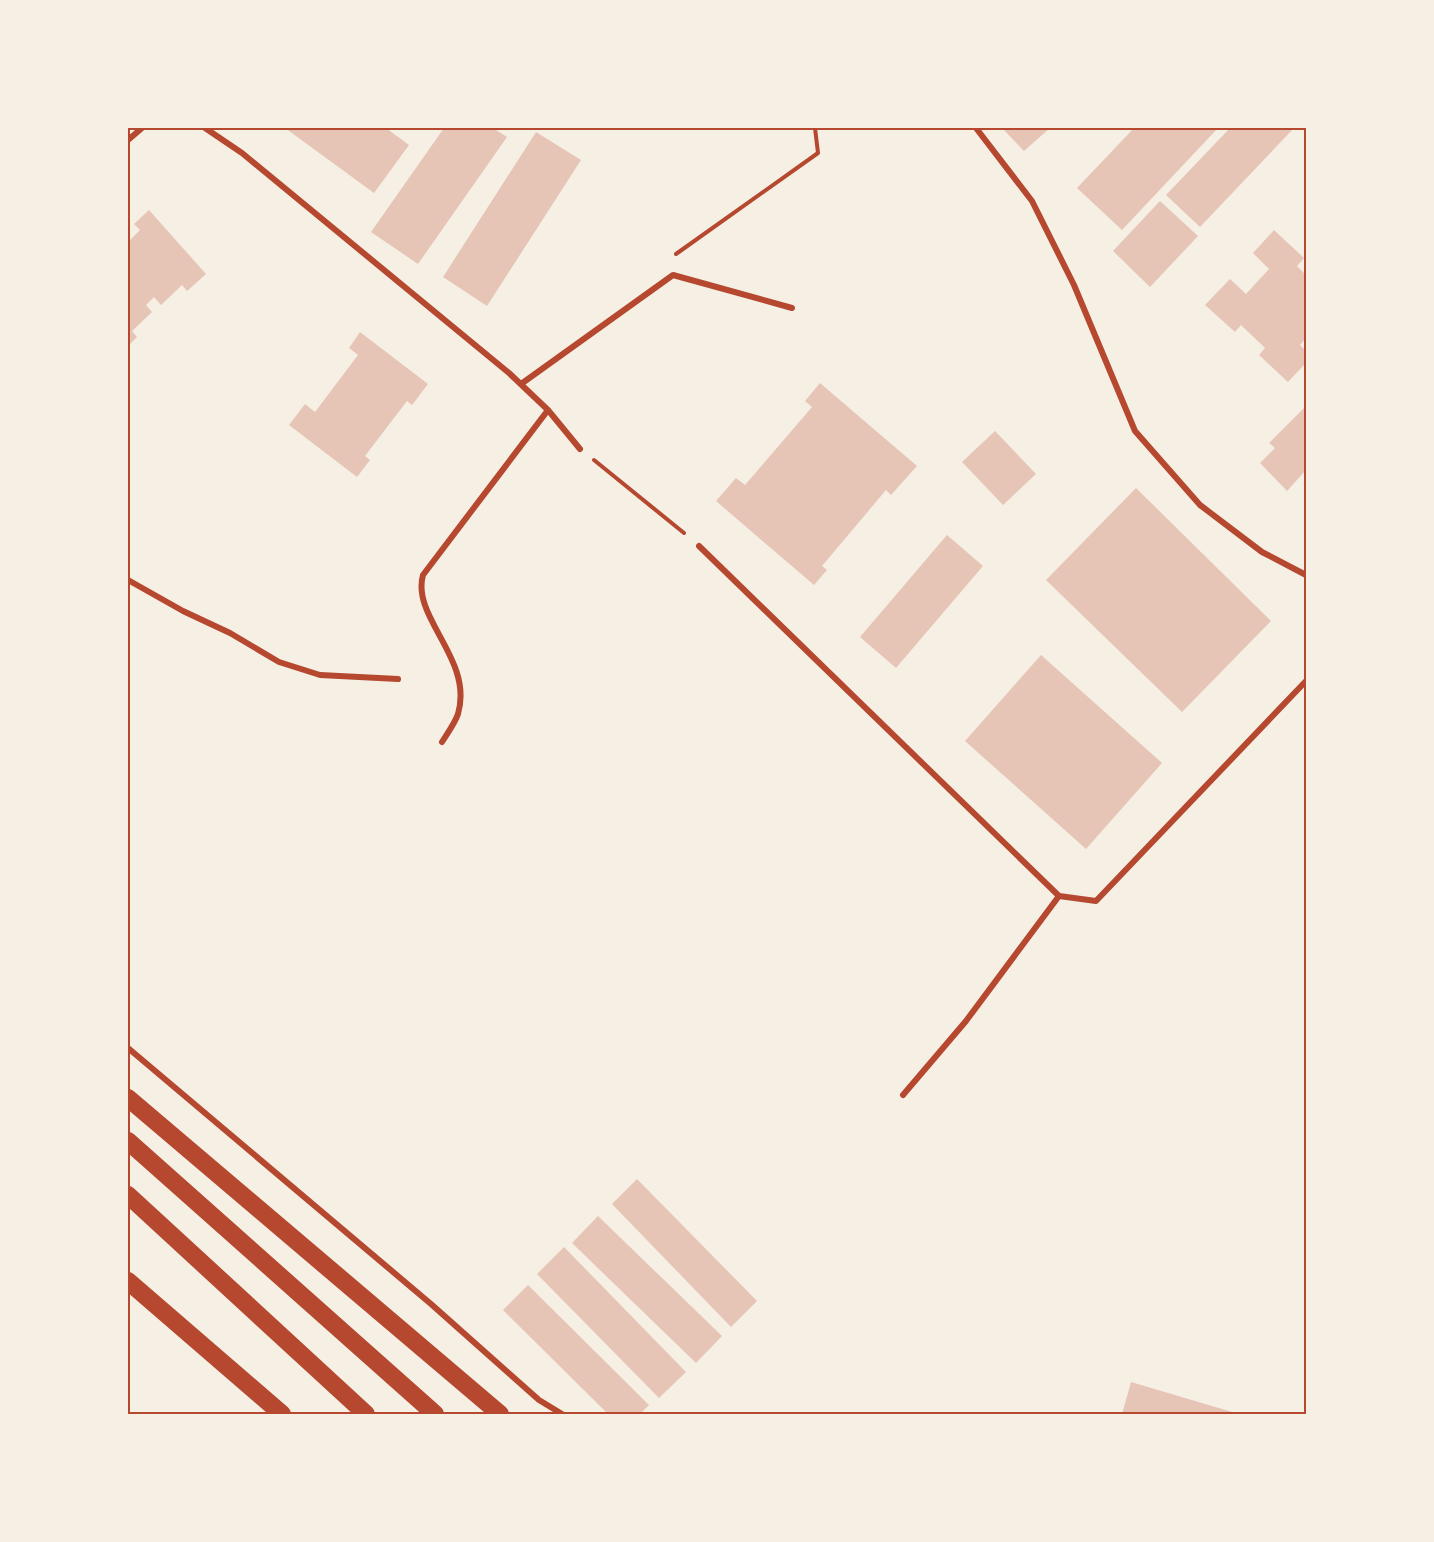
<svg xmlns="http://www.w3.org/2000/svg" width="1434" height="1542" viewBox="0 0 1434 1542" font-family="'Times New Roman',serif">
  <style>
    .building { fill: #e6c5b7 }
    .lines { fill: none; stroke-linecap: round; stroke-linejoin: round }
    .path { stroke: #b5482f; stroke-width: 4 }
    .minor { stroke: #b5482f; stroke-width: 6 }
    .motorway { stroke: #b5482f; stroke-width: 18 }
    .neatline { fill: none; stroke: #b5482f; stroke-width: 2 }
  </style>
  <rect width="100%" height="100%" fill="#f6efe4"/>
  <path class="building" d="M 285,128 L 386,128 L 409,145 L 374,193 Z
    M 444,128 L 493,128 L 507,137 L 418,264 L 371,232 Z
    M 1002,128 L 1050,128 L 1024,151 Z
    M 1134,128 L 1218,128 L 1122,230 L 1077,188 Z
    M 1230,128 L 1294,128 L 1200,227 L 1166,195 Z
    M 536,132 L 581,160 L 487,306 L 443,277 Z
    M 1160,201 L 1198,236 L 1150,287 L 1113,251 Z
    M 149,210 L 206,274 L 187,291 L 182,285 L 161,305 L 154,297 L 146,305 L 152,312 L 132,331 L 137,337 L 128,346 L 128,242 L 140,230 L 134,224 Z
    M 1274,230 L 1304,258 L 1297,266 L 1306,275 L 1306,338 L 1300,345 L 1306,351 L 1306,363 L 1288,382 L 1259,355 L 1265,348 L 1241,325 L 1235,332 L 1205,305 L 1230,279 L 1246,294 L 1269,269 L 1253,253 Z
    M 360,332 L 428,384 L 412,405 L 407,401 L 365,456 L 370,460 L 357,477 L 289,425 L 305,404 L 315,412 L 358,355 L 349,348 Z
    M 820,383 L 917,466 L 891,495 L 886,490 L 822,566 L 827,570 L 814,585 L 716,501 L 736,478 L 745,485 L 812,407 L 805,401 Z
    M 1306,406 L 1306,470 L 1287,491 L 1260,463 L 1275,448 L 1269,443 Z
    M 995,431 L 1036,474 L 1003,505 L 962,462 Z
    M 1136,488 L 1271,621 L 1182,712 L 1046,580 Z
    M 947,535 L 983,566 L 896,668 L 860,637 Z
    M 1041,655 L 1162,763 L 1086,849 L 965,741 Z
    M 637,1179 L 757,1301 L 731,1327 L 612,1204 Z
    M 598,1216 L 722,1336 L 696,1363 L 572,1243 Z
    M 564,1247 L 686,1372 L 659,1398 L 537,1274 Z
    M 528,1285 L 649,1405 L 640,1414 L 608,1414 L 503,1310 Z
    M 1131,1382 L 1239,1414 L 1122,1414 Z"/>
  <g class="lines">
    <path class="path" d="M 676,254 L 818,153 L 815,128
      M 594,460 L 684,533"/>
    <path class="minor" d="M 205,128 L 242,153 L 509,373 L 548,410 L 580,449
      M 976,128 L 1032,201 L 1074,285 L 1135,431 L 1200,505 L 1262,552 L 1306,575
      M 128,140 L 142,128
      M 521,384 L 673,275 L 792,308
      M 699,546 L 1059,896 L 1096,901 L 1306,681
      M 128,580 L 183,611 L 230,633 L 279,662 L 320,675 L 398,679
      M 442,742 C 447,734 455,723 458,714 C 474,659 411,618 423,575 L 548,410
      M 128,1048 L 431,1304 L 539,1400 L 562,1414
      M 903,1095 L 966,1021 L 1059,896"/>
    <path class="motorway" d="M 128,1098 L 500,1414
      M 128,1141 L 435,1414
      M 128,1195 L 366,1414
      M 128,1281 L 282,1414"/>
  </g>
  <rect width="1434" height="1542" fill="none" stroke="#f6efe4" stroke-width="258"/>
  <rect x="129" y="129" width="1176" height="1284" class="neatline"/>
</svg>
